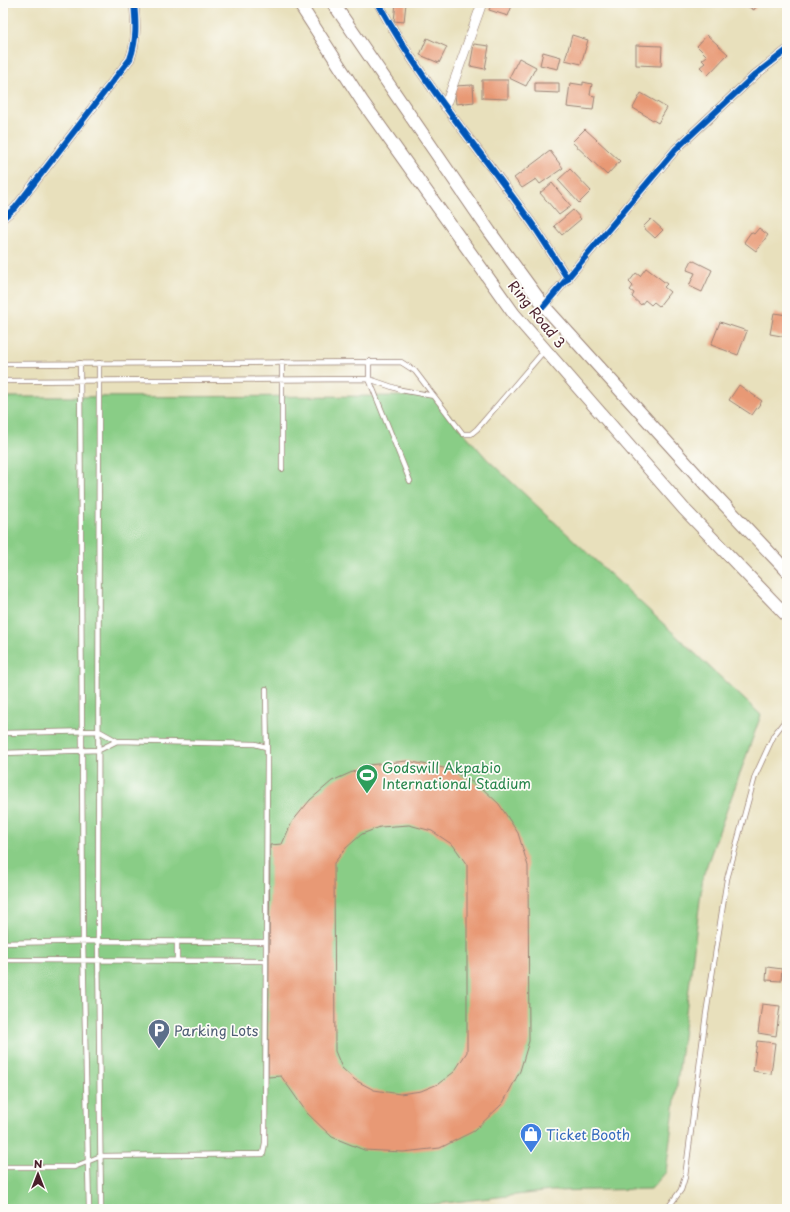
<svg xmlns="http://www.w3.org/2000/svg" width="790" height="1212" viewBox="0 0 790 1212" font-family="'Playpen Sans',sans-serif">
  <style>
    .green { fill: #89cd86; stroke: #6a7658 }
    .building { fill: #e89974; fill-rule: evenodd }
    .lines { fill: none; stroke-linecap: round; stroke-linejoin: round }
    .service-casing { stroke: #998074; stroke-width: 6 }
    .minor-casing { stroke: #998074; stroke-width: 10 }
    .secondary-casing { stroke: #998074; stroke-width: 14 }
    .service { stroke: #fff; stroke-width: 4.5 }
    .minor { stroke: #fff; stroke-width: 9 }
    .secondary { stroke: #fff; stroke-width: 12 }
    .cycleway-casing { stroke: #fdfcf7; stroke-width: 8 }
    .cycleway { stroke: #0057b8; stroke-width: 6 }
    .labels { text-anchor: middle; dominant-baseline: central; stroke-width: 3.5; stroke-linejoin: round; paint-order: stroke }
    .street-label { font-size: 14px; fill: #4a1f2b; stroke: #fdfcf7 }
    .leisure-label { font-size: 14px; fill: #27864d; stroke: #fdfcf7; text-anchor: start }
    .service-label { font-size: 14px; fill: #4e5e75; stroke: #fdfcf7; text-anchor: start }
    .shop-label { font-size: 14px; fill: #366cbe; stroke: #fdfcf7; text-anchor: start }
  </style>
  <rect width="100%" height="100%" fill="#fdfcf7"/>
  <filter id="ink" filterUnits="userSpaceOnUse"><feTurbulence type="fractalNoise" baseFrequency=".025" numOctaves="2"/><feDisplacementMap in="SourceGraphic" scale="8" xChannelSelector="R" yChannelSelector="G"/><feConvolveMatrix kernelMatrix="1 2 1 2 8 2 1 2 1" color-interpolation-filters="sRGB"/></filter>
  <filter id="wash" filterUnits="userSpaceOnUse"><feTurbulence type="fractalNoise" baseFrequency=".012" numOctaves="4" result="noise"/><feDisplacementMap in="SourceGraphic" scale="16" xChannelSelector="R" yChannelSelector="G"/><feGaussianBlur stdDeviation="0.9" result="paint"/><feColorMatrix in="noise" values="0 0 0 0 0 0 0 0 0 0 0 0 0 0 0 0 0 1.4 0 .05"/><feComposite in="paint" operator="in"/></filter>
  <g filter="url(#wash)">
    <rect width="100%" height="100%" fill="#e8e0bc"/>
    <path class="green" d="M 432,396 L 487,459 L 761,715 L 703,876 L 666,1172 L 651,1189 L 551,1191 L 393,1209 L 3,1209 L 3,397 Z"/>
    <g id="blocks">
      <path class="building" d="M 396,3 L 406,3 L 404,22 L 394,21 Z
        M 492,3 L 513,3 L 508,16 L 489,10 Z
        M 742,3 L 758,3 L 754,10 Z
        M 572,35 L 588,40 L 581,64 L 565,60 Z
        M 707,35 L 728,54 L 708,75 L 700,67 L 705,63 L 702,60 L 707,56 L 697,46 Z
        M 427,38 L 447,47 L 439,63 L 420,55 Z
        M 474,44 L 489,46 L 485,69 L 470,66 Z
        M 636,45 L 662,46 L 661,66 L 636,65 Z
        M 543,52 L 561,57 L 558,69 L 540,65 Z
        M 519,58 L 536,67 L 526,86 L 509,78 Z
        M 482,80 L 508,80 L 508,99 L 482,98 Z
        M 583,82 L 592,84 L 590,95 L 595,96 L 593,110 L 567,107 L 570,83 L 583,85 Z
        M 535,83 L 559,83 L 559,93 L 535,92 Z
        M 473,85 L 474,102 L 456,104 L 454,86 Z
        M 641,93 L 667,108 L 658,123 L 633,108 Z
        M 585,129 L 620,161 L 607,175 L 572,142 Z
        M 550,151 L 563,168 L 540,184 L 536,179 L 522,188 L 514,178 Z
        M 570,169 L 591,191 L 579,203 L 558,180 Z
        M 552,183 L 571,206 L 559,215 L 540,193 Z
        M 573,210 L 581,219 L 562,235 L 554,226 Z
        M 651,219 L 663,230 L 655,238 L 643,227 Z
        M 759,228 L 768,235 L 756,251 L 744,242 L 751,232 L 754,234 Z
        M 692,260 L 712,270 L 702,292 L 689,286 L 695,273 L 687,270 Z
        M 646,268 L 667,284 L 664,287 L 670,292 L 659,306 L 654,302 L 651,305 L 645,300 L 641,305 L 632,297 L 634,293 L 630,290 L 633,286 L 629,282 L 636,273 L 640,276 Z
        M 774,313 L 787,315 L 787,337 L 770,334 Z
        M 720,322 L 747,331 L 738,355 L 711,345 Z
        M 739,385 L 762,401 L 752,415 L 729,400 Z
        M 407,761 L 449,769 L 481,787 L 499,804 L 518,833 L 528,866 L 529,1041 L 520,1071 L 503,1103 L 474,1131 L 440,1148 L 403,1152 L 364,1150 L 332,1137 L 307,1113 L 281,1076 L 268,1077 L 270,845 L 282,844 L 292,822 L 310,800 L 332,781 L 368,765 ZM 409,825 L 432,831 L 453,845 L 467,865 L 467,1052 L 454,1072 L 438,1084 L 421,1091 L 400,1094 L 374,1090 L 355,1080 L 342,1068 L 335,1051 L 334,863 L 346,848 L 362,834 L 380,827 Z
        M 767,967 L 782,969 L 781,981 L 766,980 Z
        M 762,1004 L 780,1006 L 776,1036 L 758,1033 Z
        M 757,1041 L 775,1043 L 771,1074 L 753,1071 Z"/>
    </g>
  </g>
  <g filter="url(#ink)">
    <use href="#blocks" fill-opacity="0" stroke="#998074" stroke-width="1"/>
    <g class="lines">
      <g class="service-casing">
        <path id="service" d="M 369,361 L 369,379 L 410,481
          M 282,362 L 282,469
          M 80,363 L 83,942 L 89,1209
          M 99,363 L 98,941 L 101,1209
          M 3,364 L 401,362 L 415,371 L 463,434 L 471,434 L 477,429 L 544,351
          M 3,381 L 369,379 L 401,390 L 434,396
          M 3,733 L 99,731 L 117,741
          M 3,753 L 99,750 L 117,741 L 255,744 L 266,747
          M 177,941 L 177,960
          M 3,943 L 98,941 L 265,942
          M 3,960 L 265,961
          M 3,1167 L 74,1167 L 101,1156 L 263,1154 L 265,1143 L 267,756 L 266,689
          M 667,1209 L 681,1190 L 685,1177 L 706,1014 L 727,879 L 755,776 L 774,735 L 787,718"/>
      </g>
      <g class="minor-casing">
        <path id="minor" d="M 378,3 C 421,82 481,151 533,225 C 545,242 556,261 568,279
          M 445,107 L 482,3
          M 3,218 L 15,208 L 130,59 C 137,40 136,23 134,3
          M 544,306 L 676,149 L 756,74 L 787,50"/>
      </g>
      <g class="secondary-casing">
        <path id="secondary" d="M 299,3 L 362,101 L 514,314 L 684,509 L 787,616
          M 333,3 L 490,232 L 544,306 L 705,484 L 787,571"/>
      </g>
      <use href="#service" class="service"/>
      <use href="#minor" class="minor"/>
      <use href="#secondary" class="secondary"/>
      <g class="cycleway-casing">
        <path id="cycleway" d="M 378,3 C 421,82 481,151 533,225 C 545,242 556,261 568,279
          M 3,218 L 15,208 L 130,59 C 137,40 136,23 134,3
          M 544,306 L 676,149 L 756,74 L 787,50"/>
      </g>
      <use href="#cycleway" class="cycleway"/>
    </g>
  </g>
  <defs>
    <g id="stadium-pin" transform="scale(1.15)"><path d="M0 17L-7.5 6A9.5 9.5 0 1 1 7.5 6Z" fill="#2e9e5b" stroke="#fdfcf7"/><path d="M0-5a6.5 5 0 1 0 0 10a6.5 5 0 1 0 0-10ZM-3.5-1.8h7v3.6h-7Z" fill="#fff"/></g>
    <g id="parking-pin" transform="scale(1.15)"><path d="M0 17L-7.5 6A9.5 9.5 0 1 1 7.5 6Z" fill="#5c6f8a" stroke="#fdfcf7"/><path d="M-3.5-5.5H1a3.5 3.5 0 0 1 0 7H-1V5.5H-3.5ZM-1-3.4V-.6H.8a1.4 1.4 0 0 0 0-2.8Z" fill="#fff"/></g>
    <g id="shop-pin" transform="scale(1.15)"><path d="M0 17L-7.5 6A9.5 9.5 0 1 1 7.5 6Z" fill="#3f7fe0" stroke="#fdfcf7"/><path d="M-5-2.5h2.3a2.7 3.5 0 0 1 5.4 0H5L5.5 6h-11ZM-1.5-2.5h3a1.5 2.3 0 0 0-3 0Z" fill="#fff"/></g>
  </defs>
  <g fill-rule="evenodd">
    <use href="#stadium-pin" x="367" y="775"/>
    <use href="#parking-pin" x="159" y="1030"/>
    <use href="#shop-pin" x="531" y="1134"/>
  </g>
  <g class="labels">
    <g class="street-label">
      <text transform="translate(537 314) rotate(51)">Ring Road 3</text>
    </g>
    <g class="leisure-label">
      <text x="382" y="767">Godswill Akpabio<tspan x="382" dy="16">International Stadium</tspan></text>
    </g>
    <g class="service-label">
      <text x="174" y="1030">Parking Lots</text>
    </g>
    <g class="shop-label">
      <text x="546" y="1134">Ticket Booth</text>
    </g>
  </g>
  <rect width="790" height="1212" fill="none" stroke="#fdfcf7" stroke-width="16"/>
  <g transform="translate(38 1174)" stroke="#fdfcf7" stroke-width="3" paint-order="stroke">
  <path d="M0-3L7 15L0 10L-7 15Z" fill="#4a1f2b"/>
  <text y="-6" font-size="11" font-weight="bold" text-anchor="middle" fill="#4a1f2b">N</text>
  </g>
</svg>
